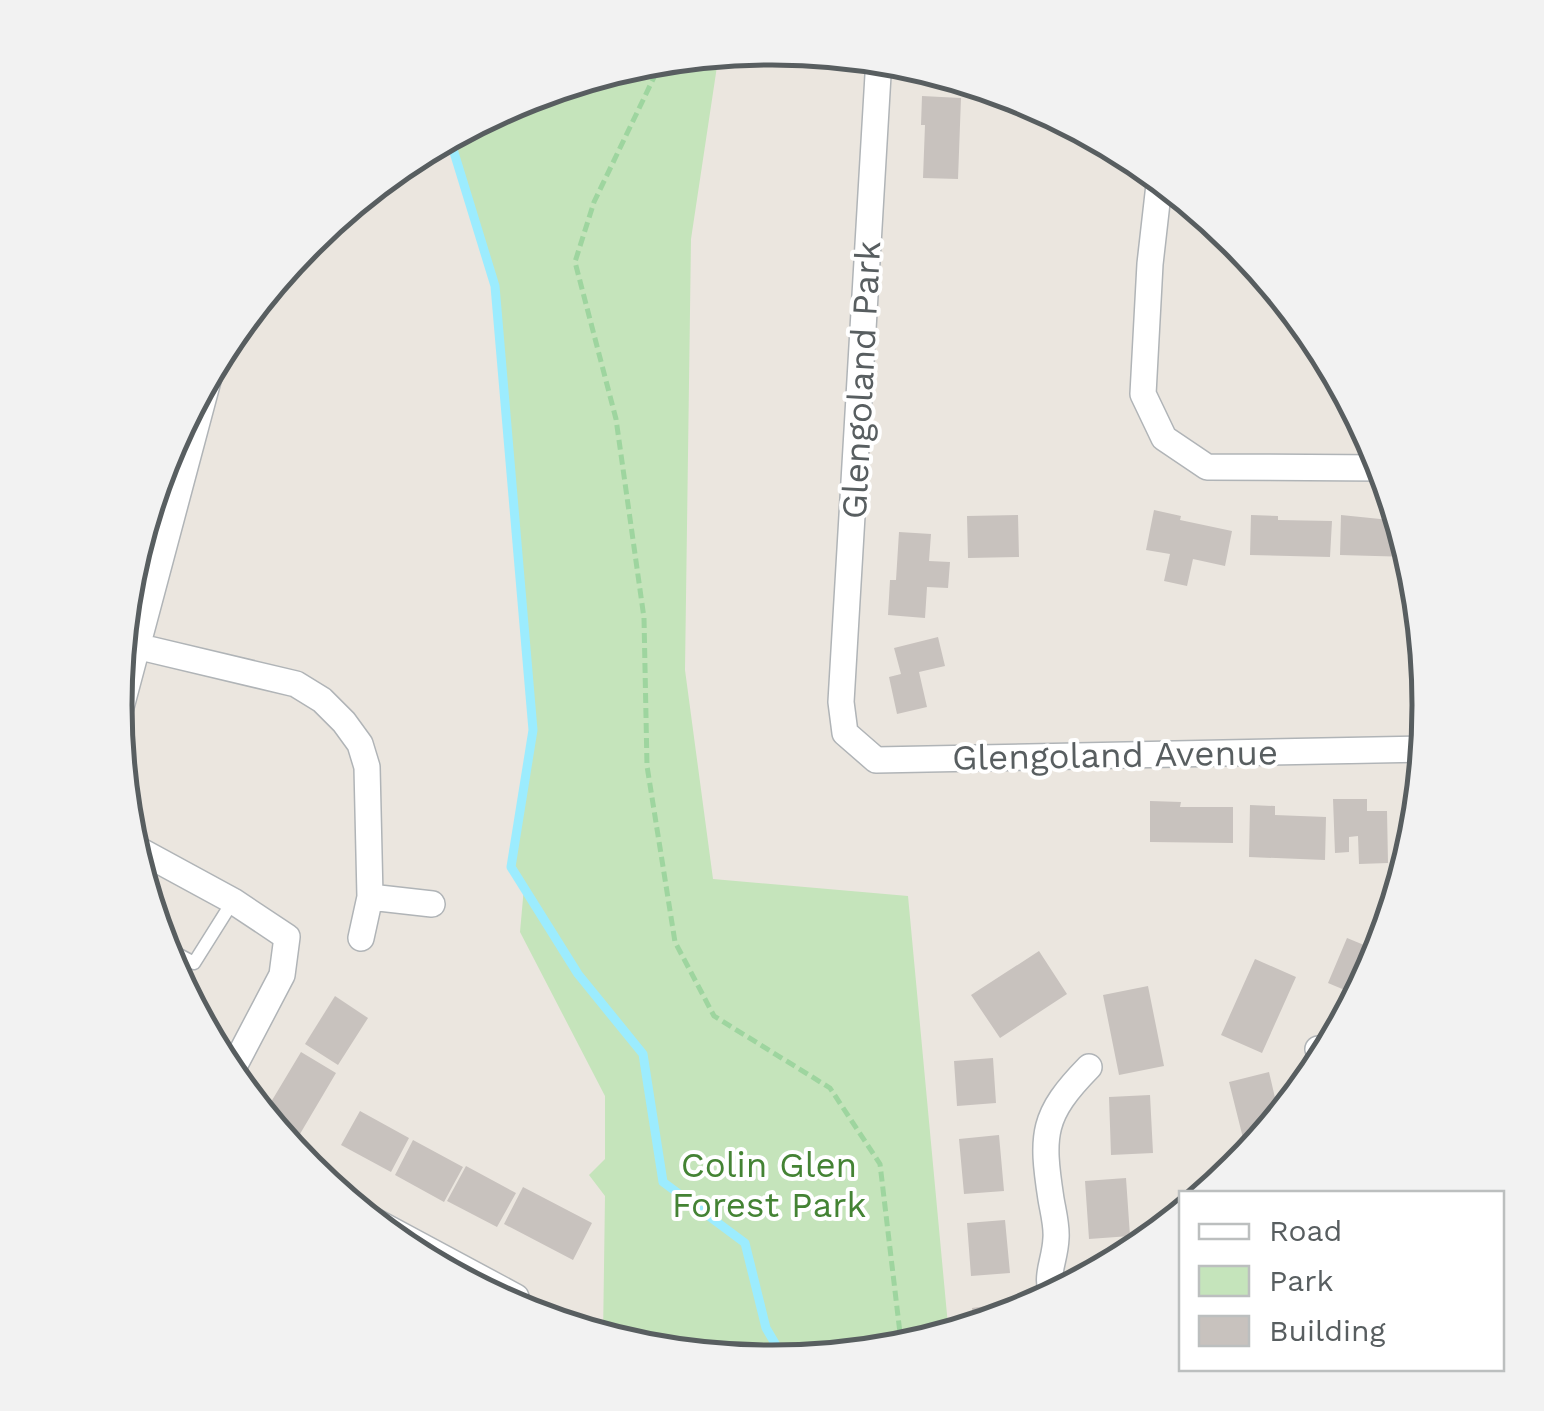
<svg xmlns="http://www.w3.org/2000/svg" width="1544" height="1411" viewBox="0 0 1544 1411" font-family="'Work Sans',sans-serif">
  <style>
    .green { fill: #c5e4bb }
    .lines { fill: none; stroke-linecap: round; stroke-linejoin: round }
    .stream { stroke: #9cecfe; stroke-width: 9 }
    .building { fill: #c8c2be }
    .lane-casing { stroke: #b0b4b7; stroke-width: 15 }
    .street-casing { stroke: #b0b4b7; stroke-width: 28 }
    .path { stroke: #9ed59f; stroke-width: 5; stroke-dasharray: 10 5; stroke-linecap: butt }
    .lane { stroke: #fff; stroke-width: 12 }
    .street { stroke: #fff; stroke-width: 25 }
    .labels { text-anchor: middle; dominant-baseline: central; stroke-width: 8; stroke-linejoin: round; paint-order: stroke }
    .street-label { font-size: 35px; fill: #585e60; stroke: #fff }
    .park-label { font-size: 35px; fill: #448334; stroke: #fff }
    .rim { fill: none; stroke: #585e60; stroke-width: 5 }
  </style>
  <rect width="100%" height="100%" fill="#ebe6df"/>
  <path class="green" d="M 719,53 L 691,239 L 685,670 L 713,879 L 908,896 L 949,1336 C 839,1369 713,1372 603,1338 L 605,1196 L 589,1175 L 605,1159 L 605,1096 L 520,932 L 524,887 L 511,867 L 533,730 L 494,271 L 449,135 L 521,97 L 644,60 Z"/>
  <g class="lines">
    <path class="stream" d="M 449,136 L 495,286 L 533,730 L 511,867 L 578,974 L 643,1054 L 663,1182 L 745,1243 L 766,1328 L 786,1362"/>
  </g>
  <path class="building" d="M 922,96 L 961,98 L 958,179 L 923,178 L 925,125 L 921,125 Z
    M 1154,510 L 1181,516 L 1180,520 L 1232,531 L 1225,566 L 1193,559 L 1187,586 L 1164,581 L 1170,554 L 1146,550 Z
    M 1018,515 L 1019,557 L 968,558 L 967,516 Z
    M 1251,515 L 1278,516 L 1278,520 L 1332,521 L 1330,557 L 1250,555 Z
    M 1341,515 L 1400,521 L 1411,557 L 1340,555 Z
    M 899,532 L 931,534 L 929,561 L 950,562 L 948,588 L 927,587 L 925,618 L 888,615 L 890,580 L 896,580 Z
    M 938,637 L 945,666 L 919,672 L 927,707 L 897,714 L 889,677 L 901,674 L 894,648 Z
    M 1333,799 L 1367,799 L 1367,811 L 1387,811 L 1388,863 L 1359,864 L 1358,836 L 1349,837 L 1349,852 L 1335,853 Z
    M 1150,801 L 1181,802 L 1180,807 L 1233,807 L 1233,843 L 1150,842 Z
    M 1250,805 L 1275,806 L 1275,815 L 1326,817 L 1325,860 L 1249,857 Z
    M 1347,938 L 1381,952 L 1359,996 L 1328,983 Z
    M 1039,951 L 1067,994 L 1000,1038 L 971,995 Z
    M 1255,959 L 1296,977 L 1262,1053 L 1221,1035 Z
    M 1148,986 L 1164,1066 L 1119,1075 L 1103,995 Z
    M 335,996 L 368,1018 L 338,1065 L 305,1044 Z
    M 301,1052 L 336,1073 L 297,1139 L 262,1117 Z
    M 993,1058 L 996,1103 L 957,1106 L 954,1061 Z
    M 1269,1072 L 1280,1119 L 1269,1132 L 1243,1138 L 1229,1082 Z
    M 1150,1095 L 1153,1153 L 1111,1155 L 1109,1097 Z
    M 360,1111 L 409,1138 L 391,1172 L 341,1145 Z
    M 999,1135 L 1004,1191 L 964,1194 L 959,1139 Z
    M 413,1140 L 463,1167 L 444,1202 L 395,1175 Z
    M 466,1166 L 516,1193 L 497,1227 L 447,1201 Z
    M 1126,1178 L 1130,1236 L 1089,1239 L 1085,1181 Z
    M 523,1187 L 592,1223 L 573,1260 L 504,1224 Z
    M 1005,1220 L 1010,1273 L 971,1276 L 967,1223 Z
    M 1010,1303 L 1012,1317 L 974,1328 L 972,1308 Z"/>
  <g class="lines">
    <g class="lane-casing">
      <path id="lane" d="M 160,945 L 194,963 L 233,901"/>
    </g>
    <g class="street-casing">
      <path id="street" d="M 879,58 L 841,702 L 845,733 L 876,760 L 1426,749
        M 1160,176 L 1150,264 L 1143,394 L 1164,438 L 1207,467 L 1384,468
        M 136,646 L 296,684 L 322,700 L 344,722 L 360,744 L 367,767 L 370,897 L 361,938
        M 116,726 L 213,362
        M 130,845 L 233,901 L 287,937 L 282,975 L 229,1076
        M 370,897 L 432,904
        M 1318,1049 L 1323,1064
        M 356,1211 L 516,1297
        M 1052,1298 C 1045,1272 1055,1262 1056,1238 C 1057,1226 1053,1211 1051,1199 C 1041,1134 1042,1115 1089,1067"/>
    </g>
    <path class="path" d="M 660,58 L 658,69 L 594,202 L 575,262 L 616,419 L 644,618 L 647,766 L 675,942 L 714,1016 L 830,1088 L 880,1164 L 902,1350"/>
    <use href="#lane" class="lane"/>
    <use href="#street" class="street"/>
  </g>
  <g class="labels">
    <g class="street-label">
      <text transform="translate(861 380) rotate(-87)">Glengoland Park</text>
      <text transform="translate(1115 755) rotate(-1)">Glengoland Avenue</text>
    </g>
    <g class="park-label">
      <text x="769" y="1165">Colin Glen<tspan x="769" dy="40">Forest Park</tspan></text>
    </g>
  </g>
  <path d="M0 0H1544V1411H0ZM132 705a640 640 0 1 1 1280 0a640 640 0 1 1-1280 0Z" fill="#f2f2f2" fill-rule="evenodd"/>
  <path class="rim" d="M132 705a640 640 0 1 1 1280 0a640 640 0 1 1-1280 0Z"/>
  <rect x="1179" y="1191" width="325" height="180" fill="#ffffff" stroke="#bcbfbf" stroke-width="2.5"/>
  <rect x="1199" y="1224" width="50" height="15" fill="#ffffff" stroke="#bcbfbf" stroke-width="2.5"/>
  <text x="1269" y="1241" font-size="30" fill="#585e60">Road</text>
  <rect x="1199" y="1266" width="50" height="30" fill="#c5e4bb" stroke="#bcbfbf" stroke-width="2.5"/>
  <text x="1269" y="1291" font-size="30" fill="#585e60">Park</text>
  <rect x="1199" y="1316" width="50" height="30" fill="#c8c2be" stroke="#bcbfbf" stroke-width="2.5"/>
  <text x="1269" y="1341" font-size="30" fill="#585e60">Building</text>
</svg>
